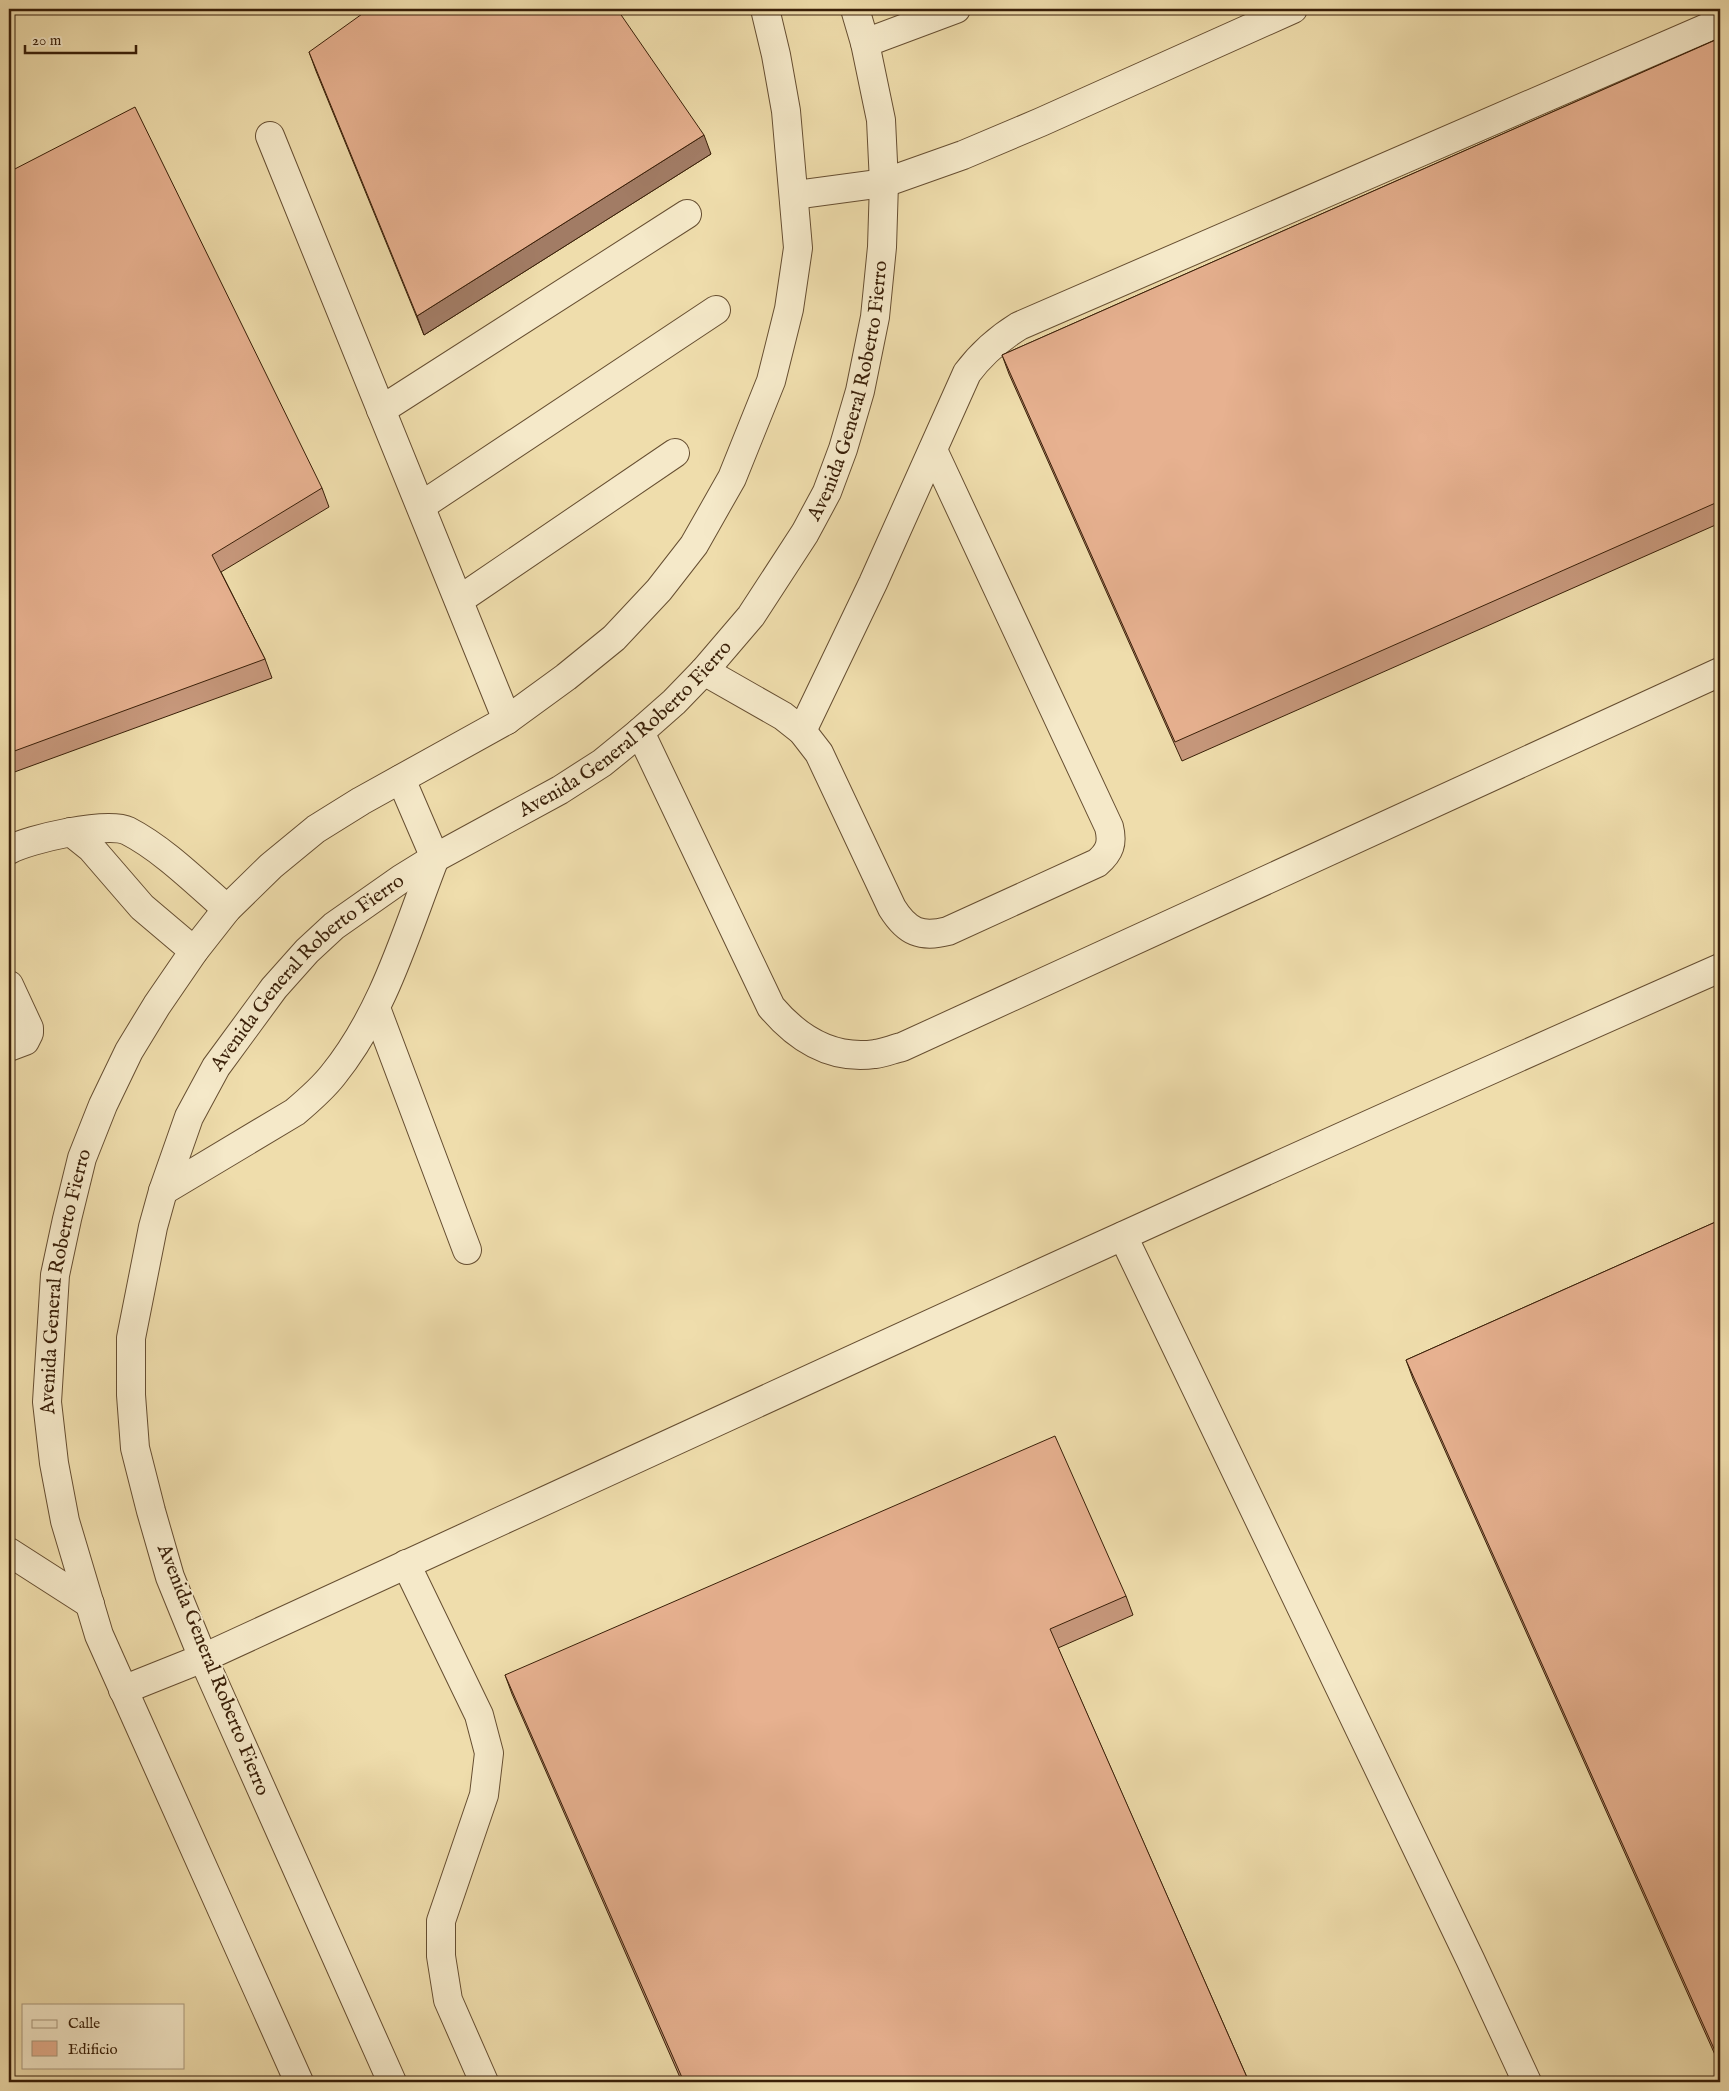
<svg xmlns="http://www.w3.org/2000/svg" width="1729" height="2091" viewBox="0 0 1729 2091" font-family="'IM FELL English',serif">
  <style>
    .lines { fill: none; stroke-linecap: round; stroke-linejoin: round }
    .minor-casing { stroke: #664e31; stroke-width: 30 }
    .minor { stroke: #f5e9c9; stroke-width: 28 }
    .wall { fill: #c7987c; stroke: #391f08 }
    .shaded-wall { fill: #a27c65; stroke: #391f08 }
    .building { fill: #e7b190; stroke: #391f08 }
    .labels { text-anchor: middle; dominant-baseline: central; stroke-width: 4; stroke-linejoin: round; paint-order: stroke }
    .street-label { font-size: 20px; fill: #391f08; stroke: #f5e9c9 }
  </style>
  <rect width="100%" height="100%" fill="#efddac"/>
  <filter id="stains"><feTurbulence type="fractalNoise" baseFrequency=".004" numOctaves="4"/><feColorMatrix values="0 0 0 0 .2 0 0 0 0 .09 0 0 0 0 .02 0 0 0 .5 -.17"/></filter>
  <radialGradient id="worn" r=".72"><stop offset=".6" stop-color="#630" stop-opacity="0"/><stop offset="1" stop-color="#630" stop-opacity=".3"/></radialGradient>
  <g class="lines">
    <g class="minor-casing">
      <g id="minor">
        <path d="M 865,43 L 956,9"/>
        <path d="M 270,136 L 507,720"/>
        <path d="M 795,195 L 884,183 L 963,155 L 1041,122 L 1293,9"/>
        <path d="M 381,410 L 687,214"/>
        <path d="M 421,506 L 716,310"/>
        <path d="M 459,600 L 675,453"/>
        <path d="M 704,671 L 783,716 L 802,731 L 819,753 L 892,908 C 907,932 921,938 948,931 L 1097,863 C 1110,852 1113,843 1109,827 L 933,450"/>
        <path d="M 802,731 L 873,583 L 967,373 C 982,353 998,339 1019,326 L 1720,22"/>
        <path d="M 640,732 L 771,1007 C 798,1039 832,1060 875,1054 C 884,1053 893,1049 902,1047 L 1720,672"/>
        <path d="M 71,832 L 91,848 L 142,907 L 194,951"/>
        <path d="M 9,850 C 29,839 107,821 128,831 C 163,849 197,883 227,909"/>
        <path d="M 9,985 L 29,1028 L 29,1033 L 25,1041 L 9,1047"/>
        <path d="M 376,1008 L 467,1250"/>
        <path d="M 163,1191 L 295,1112 C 308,1101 322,1089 333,1075 C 384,1012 406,932 435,858 L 401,779"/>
        <path d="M 1123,1236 L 1470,1959 L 1527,2082"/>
        <path d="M 9,1552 L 90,1604"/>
        <path d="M 406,1564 L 479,1715 L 489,1753 L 484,1795 L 441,1921 L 441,1956 L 448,2000 L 484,2082"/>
        <path d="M 123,1690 L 203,1658 C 708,1426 1212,1192 1720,968"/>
        <path id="s1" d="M 299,2082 L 99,1635 L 65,1521 L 54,1463 L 47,1402 L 55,1275 L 67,1219 L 82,1158 L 103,1105 L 129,1051 L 157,1005 L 194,951 L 227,909 L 271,866 L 316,829 L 361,801 L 507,720 L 566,677 L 614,638 L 659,590 L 694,545 L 732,478 L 771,381 L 789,309 L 798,248 L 786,111 L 776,55 L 765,9"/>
        <path id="s2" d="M 392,2082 L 203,1658 L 170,1577 L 151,1511 L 135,1448 L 131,1395 L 131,1338 L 153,1227 L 163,1191 L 189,1117 L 216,1067 L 274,988 L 307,951 L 334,926 L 401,879 L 435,858 L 560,790 L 602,763 L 640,732 L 674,702 L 704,671 L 751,616 L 805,533 L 827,492 L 843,449 L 860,391 L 875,317 L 882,247 L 884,183 L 881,120 L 865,43 L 855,9"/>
      </g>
    </g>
    <use href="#minor" class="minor"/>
  </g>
  <path class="wall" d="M 1720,38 L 1720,523 L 1182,761 L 1009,374 L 1002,355 Z
    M 309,52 L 711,154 L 424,335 L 316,71 Z
    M 9,172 L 322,488 L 329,507 L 221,572 L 265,659 L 272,678 L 9,774 Z
    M 1720,1220 L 1720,2066 L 1413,1379 L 1406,1360 Z
    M 1126,1596 L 1133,1615 L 1058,1648 L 1249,2082 L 682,2082 L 512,1694 L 505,1675 Z"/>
  <path class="shaded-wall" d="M 704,135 L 711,154 L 424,335 L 417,316 Z"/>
  <path class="building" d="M 369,9 L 617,9 L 704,135 L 417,316 L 309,52 Z
    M 1720,38 L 1720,501 L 1175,742 L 1002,355 Z
    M 135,107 L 322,488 L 212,555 L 265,659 L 9,753 L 9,172 Z
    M 1720,1220 L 1720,2062 L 1406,1360 Z
    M 1055,1436 L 1126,1596 L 1050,1629 L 1249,2082 L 684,2082 L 505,1675 Z"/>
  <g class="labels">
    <g class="street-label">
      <text stroke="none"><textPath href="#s2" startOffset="2039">Avenida General Roberto Fierro</textPath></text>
      <text stroke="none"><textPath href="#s2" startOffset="1619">Avenida General Roberto Fierro</textPath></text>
      <text stroke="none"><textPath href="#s2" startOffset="1214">Avenida General Roberto Fierro</textPath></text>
      <text stroke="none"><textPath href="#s1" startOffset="851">Avenida General Roberto Fierro</textPath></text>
      <text transform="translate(213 1670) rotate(68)">Avenida General Roberto Fierro</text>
    </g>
  </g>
  <rect width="1729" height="2091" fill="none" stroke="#efddac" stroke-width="30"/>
  <rect x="10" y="10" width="1709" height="2071" fill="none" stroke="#391f08" stroke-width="2.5"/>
  <rect x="15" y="15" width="1699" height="2061" fill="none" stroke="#391f08"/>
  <rect x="22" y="2004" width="162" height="65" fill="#f5e9c9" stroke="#aa987c"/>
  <rect x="32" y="2020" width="25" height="8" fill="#f5e9c9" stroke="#aa987c"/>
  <text x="68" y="2028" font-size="15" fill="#391f08">Calle</text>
  <rect x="32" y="2041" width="25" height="15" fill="#e7b190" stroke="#aa987c"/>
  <text x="68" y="2054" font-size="15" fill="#391f08">Edificio</text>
  <path d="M25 45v8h111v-8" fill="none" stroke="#391f08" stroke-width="2.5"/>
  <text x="32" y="45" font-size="15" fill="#391f08" stroke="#f5e9c9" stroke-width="4" paint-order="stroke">20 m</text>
  <rect width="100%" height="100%" filter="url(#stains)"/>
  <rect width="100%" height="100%" fill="url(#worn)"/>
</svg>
